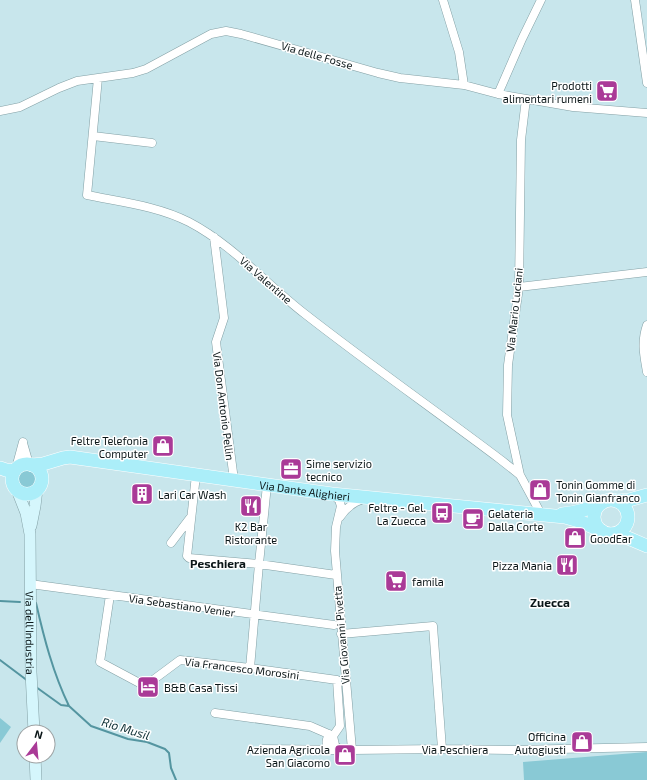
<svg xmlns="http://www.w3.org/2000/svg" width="647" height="780" viewBox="0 0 647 780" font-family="'Exo 2',sans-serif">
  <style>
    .green { fill: #89c9d5 }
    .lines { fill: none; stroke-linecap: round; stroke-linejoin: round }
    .stream { stroke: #5495a0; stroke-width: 2 }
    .street-casing { stroke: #83a0a5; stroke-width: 9 }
    .secondary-casing { stroke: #83a0a5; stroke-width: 12 }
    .primary-casing { stroke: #fff; stroke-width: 14 }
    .street { stroke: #fff; stroke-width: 8 }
    .secondary { stroke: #d5f6fc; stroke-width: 11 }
    .primary { stroke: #abeef9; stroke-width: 13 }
    .labels { text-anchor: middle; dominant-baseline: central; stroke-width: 3; stroke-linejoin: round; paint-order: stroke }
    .street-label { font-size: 11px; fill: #0b1618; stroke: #fff }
    .poi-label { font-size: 11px; fill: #0b1618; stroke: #fff; text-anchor: start }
    .neighbourhood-label { font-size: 12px; font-weight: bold; fill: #0b1618; stroke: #fff }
    .water-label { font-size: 12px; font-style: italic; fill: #0e3035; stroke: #fff }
  </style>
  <rect width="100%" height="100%" fill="#c8e6ec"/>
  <path class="green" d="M13 479a14 14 0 1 1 28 0a14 14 0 1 1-28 0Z
    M 0,718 L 11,727 L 0,743 Z
    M 647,752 L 647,780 L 524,780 L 523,762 Z"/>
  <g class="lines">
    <path class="stream" d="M 0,601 L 20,602
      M 36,603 C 44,638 53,673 69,706
      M 0,660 L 28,681
      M 36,687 L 61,705 L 69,706 L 91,726 L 128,739 L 147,742 L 165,749 L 169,753 L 171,768 L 176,780"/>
    <g class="street-casing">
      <path id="street" d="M 443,0 L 459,52 L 464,85
        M 635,0 L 647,83
        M 98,78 L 87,195 C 121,202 158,206 189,222 C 233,245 266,284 305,314 C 369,364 436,411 501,460 L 520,475
        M 498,94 L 522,39 L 541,0
        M 526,99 L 521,140 L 519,287 L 508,365 L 507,415 L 520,475 L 541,514
        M 0,111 L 20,107 L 59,88 L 77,81 L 133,73 L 146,69 L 211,34 L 226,31 L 241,34 L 378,73 L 400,78 L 464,85 L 498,94 L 573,107 L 647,113
        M 93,136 L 152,143
        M 214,237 L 224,318 L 216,342 L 234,480
        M 519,287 L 647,272
        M 647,325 C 641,342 644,355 647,372
        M 23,443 L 29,464
        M 16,468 L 23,442
        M 196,475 L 187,556 L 189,558 L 259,564 L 336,575
        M 332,494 L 339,500 L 341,506 L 336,527 L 335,551 L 352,750
        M 340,517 C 346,508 353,502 364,499
        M 171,543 L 190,518
        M 30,584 L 334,625
        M 110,595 L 100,662 L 145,686 L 180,660 L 250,668 L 337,680 L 340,726 L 333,736
        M 341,634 L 433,626 L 442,749
        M 250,668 L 259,564 L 267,485
        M 215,713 L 310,726 L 333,736 L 335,745 L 340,750
        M 329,734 C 326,741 325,743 330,750
        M 263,749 L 352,750 L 442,749 L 516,750 L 647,747"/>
    </g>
    <g class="secondary-casing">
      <g id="secondary">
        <path id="s1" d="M 17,490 L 26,513 L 30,534 L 31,672 L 34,732"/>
        <path d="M 31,526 L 35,506 L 37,489"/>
        <path d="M 35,756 L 36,780"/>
      </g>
    </g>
    <g class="primary-casing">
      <g id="primary">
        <circle cx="27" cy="479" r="15"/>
        <path id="s2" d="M 32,465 L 43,464 L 63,458 L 70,457 L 332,494 L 565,517 L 579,521 L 602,531"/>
        <path d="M 0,468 L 6,470 L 14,471"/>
        <circle cx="611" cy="517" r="17"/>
        <path d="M 617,501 L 629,500 L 647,495"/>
        <path d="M 562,514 C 577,513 589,509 602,503"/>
        <path d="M 612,534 L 628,538 L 647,546"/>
      </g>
    </g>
    <use href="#street" class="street"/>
    <use href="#secondary" class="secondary"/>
    <use href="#primary" class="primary"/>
  </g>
  <defs>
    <g id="supermarket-square" transform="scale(1.15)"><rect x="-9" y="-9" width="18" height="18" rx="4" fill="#aa3a97" stroke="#fff"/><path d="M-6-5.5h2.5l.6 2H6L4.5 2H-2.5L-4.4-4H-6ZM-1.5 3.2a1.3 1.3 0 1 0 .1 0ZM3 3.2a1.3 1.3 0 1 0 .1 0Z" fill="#fff"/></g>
    <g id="shop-square" transform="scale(1.15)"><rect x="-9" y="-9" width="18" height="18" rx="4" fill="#aa3a97" stroke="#fff"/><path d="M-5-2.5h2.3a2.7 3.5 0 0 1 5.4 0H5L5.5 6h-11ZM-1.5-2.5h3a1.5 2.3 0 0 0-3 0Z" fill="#fff"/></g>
    <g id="office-square" transform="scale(1.15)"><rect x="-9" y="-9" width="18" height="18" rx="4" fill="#aa3a97" stroke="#fff"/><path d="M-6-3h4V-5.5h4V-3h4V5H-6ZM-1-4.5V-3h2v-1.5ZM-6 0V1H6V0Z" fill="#fff"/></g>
    <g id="building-square" transform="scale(1.15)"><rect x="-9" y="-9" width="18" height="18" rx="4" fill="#aa3a97" stroke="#fff"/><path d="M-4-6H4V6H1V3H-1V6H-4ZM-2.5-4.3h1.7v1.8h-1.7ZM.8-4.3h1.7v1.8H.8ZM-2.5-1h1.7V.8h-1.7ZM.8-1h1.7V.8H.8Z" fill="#fff"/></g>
    <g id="restaurant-square" transform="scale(1.15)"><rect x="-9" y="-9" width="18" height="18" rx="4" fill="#aa3a97" stroke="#fff"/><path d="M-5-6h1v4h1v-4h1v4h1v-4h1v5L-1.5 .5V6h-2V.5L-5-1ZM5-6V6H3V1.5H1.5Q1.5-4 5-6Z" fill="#fff"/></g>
    <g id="bus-square" transform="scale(1.15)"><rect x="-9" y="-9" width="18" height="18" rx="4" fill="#aa3a97" stroke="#fff"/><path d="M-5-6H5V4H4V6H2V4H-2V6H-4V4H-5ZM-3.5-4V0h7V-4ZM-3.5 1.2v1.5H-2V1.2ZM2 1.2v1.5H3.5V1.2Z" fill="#fff"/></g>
    <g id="cafe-square" transform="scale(1.15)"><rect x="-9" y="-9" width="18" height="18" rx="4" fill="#aa3a97" stroke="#fff"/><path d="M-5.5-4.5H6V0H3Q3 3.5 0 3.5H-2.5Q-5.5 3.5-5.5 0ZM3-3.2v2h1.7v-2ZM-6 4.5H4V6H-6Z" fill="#fff"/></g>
    <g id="hotel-square" transform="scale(1.15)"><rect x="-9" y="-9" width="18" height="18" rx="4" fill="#aa3a97" stroke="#fff"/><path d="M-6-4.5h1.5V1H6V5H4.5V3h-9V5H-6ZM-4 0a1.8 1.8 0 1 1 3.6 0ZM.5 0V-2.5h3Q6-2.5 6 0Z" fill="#fff"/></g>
  </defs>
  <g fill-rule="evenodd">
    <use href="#supermarket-square" x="607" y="91"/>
    <use href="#shop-square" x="163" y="446"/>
    <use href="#office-square" x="291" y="469"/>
    <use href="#shop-square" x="540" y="490"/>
    <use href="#building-square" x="142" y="494"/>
    <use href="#restaurant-square" x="251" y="506"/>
    <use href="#bus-square" x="442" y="513"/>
    <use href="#cafe-square" x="473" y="519"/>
    <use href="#shop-square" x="575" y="538"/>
    <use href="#restaurant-square" x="567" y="565"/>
    <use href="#supermarket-square" x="396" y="581"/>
    <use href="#hotel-square" x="148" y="687"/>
    <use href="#shop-square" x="582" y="742"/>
    <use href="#shop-square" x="345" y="755"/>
  </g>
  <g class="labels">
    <g class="street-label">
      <text transform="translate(317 55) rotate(16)">Via delle Fosse</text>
      <text transform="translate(266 280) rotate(41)">Via Valentine</text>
      <text transform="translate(514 310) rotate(-84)">Via Mario Luciani</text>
      <text transform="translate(224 406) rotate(83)">Via Don Antonio Pellin</text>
      <text stroke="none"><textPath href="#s2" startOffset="276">Via Dante Alighieri</textPath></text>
      <text transform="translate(182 605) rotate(8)">Via Sebastiano Venier</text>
      <text stroke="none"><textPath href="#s1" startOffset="145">Via dell'Industria</textPath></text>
      <text transform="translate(341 635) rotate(-95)">Via Giovanni Pivetta</text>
      <text transform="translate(242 668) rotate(7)">Via Francesco Morosini</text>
      <text x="455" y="749">Via Peschiera</text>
    </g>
    <g class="poi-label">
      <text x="592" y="85" text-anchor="end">Prodotti<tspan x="592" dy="13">alimentari rumeni</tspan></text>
      <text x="148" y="440" text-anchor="end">Feltre Telefonia<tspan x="148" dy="13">Computer</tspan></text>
      <text x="306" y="463">Sime servizio<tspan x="306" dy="13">tecnico</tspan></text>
      <text x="556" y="484">Tonin Gomme di<tspan x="556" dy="13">Tonin Gianfranco</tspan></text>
      <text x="158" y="494">Lari Car Wash</text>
      <text x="426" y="507" text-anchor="end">Feltre - Gel.<tspan x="426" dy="13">La Zuecca</tspan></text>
      <text x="488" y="513">Gelateria<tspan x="488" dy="13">Dalla Corte</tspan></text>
      <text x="251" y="526" text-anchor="middle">K2 Bar<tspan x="251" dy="13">Ristorante</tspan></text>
      <text x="590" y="538">GoodEar</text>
      <text x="552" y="565" text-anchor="end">Pizza Mania</text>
      <text x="412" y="581">famila</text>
      <text x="164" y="687">B&amp;B Casa Tissi</text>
      <text x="566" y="736" text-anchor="end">Officina<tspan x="566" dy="13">Autogiusti</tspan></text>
      <text x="330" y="749" text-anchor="end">Azienda Agricola<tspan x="330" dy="13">San Giacomo</tspan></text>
    </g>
    <g class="neighbourhood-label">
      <text x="218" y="563">Peschiera</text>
      <text x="550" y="602">Zuecca</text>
    </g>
    <g class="water-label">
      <text transform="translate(126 728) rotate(17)">Rio Musil</text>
    </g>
  </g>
  <g transform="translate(36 744) rotate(16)"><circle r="19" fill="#ffffff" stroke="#9da2a3"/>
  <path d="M0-3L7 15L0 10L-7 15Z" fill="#aa3a97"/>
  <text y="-6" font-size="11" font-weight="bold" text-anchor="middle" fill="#0b1618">N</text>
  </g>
</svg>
